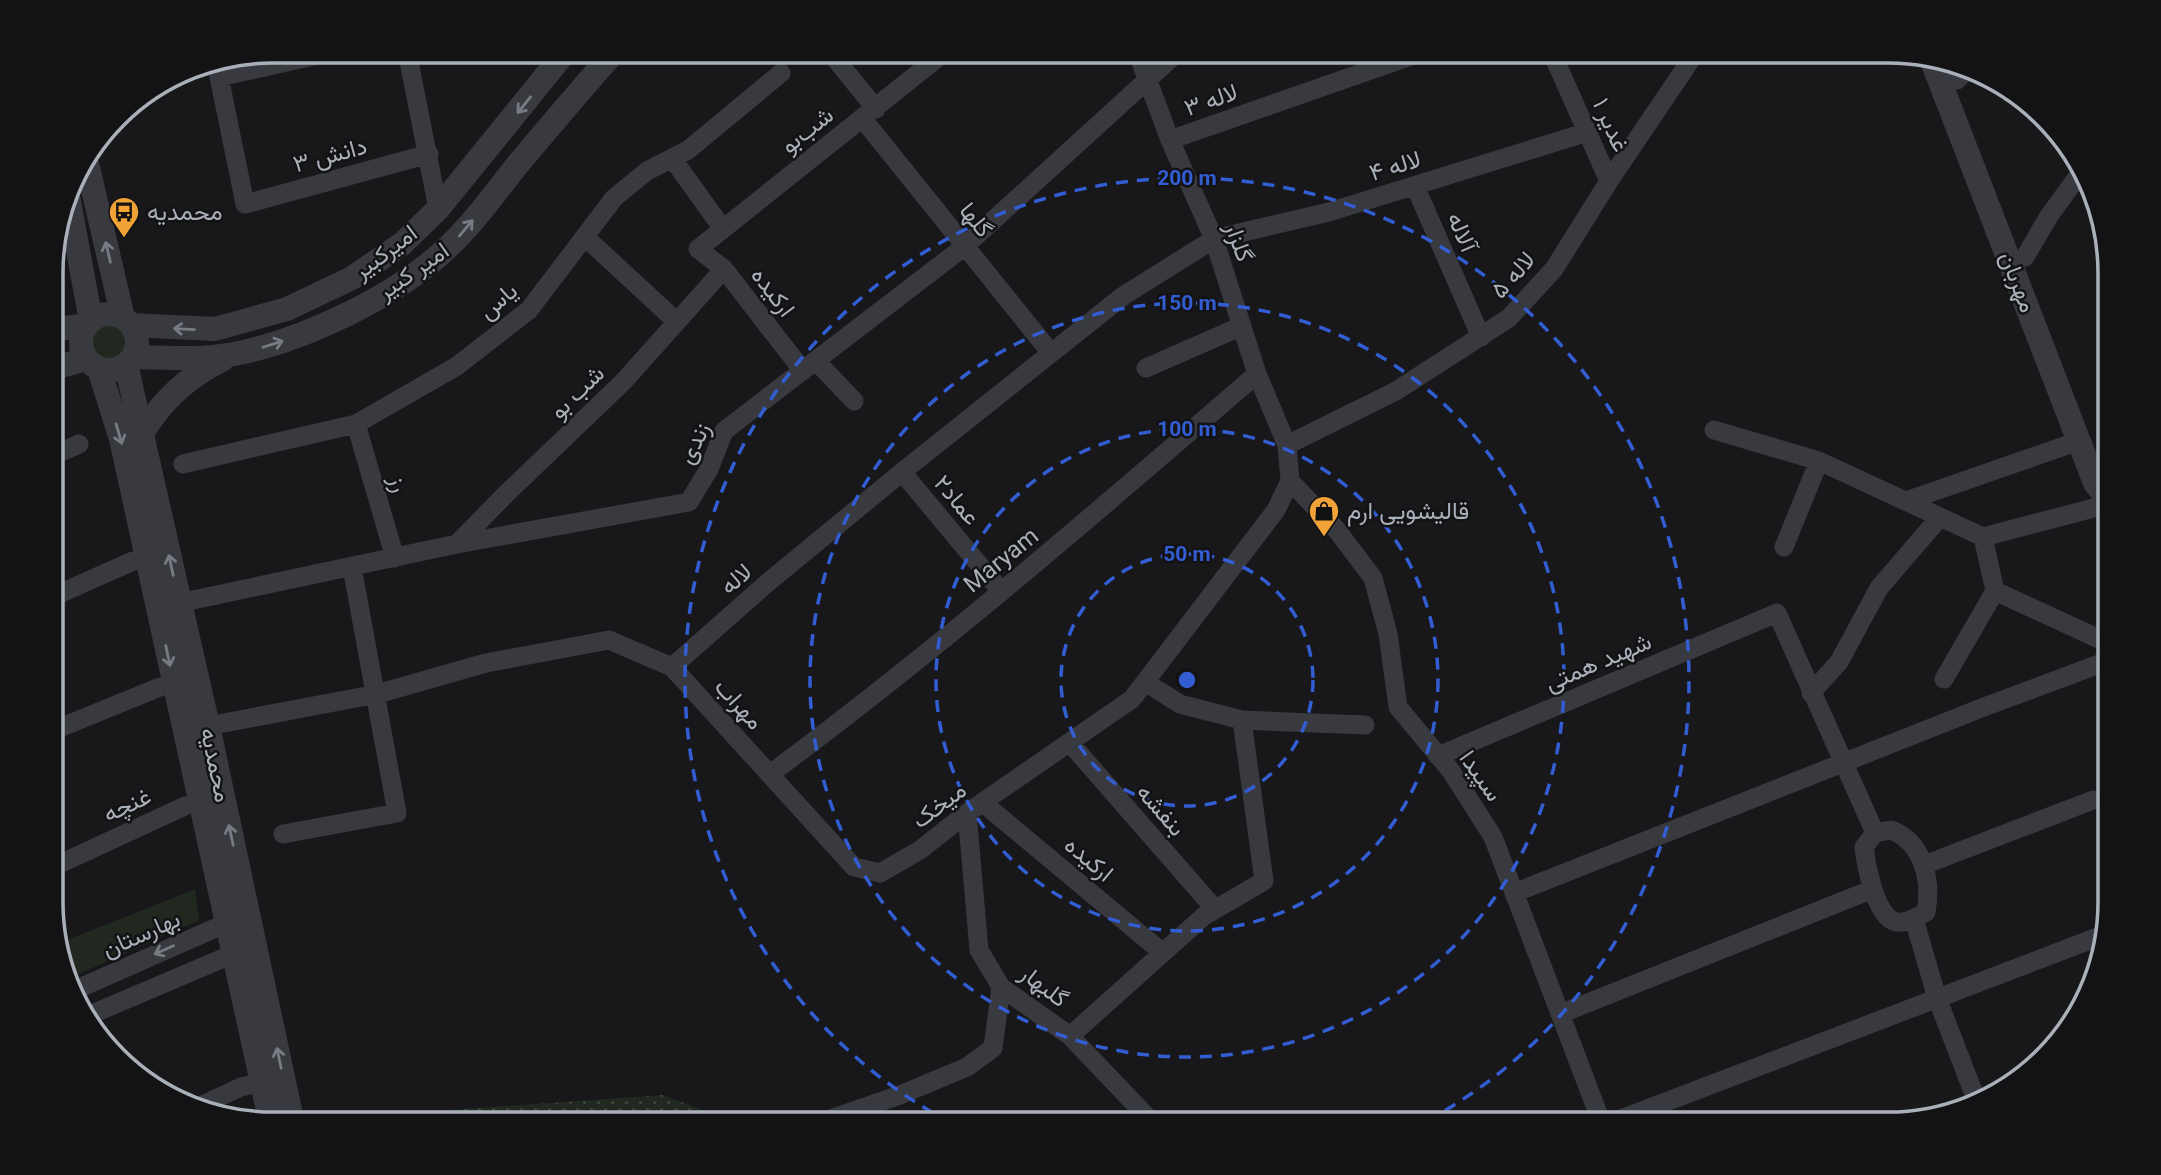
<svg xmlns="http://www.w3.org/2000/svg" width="2161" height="1175" viewBox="0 0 2161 1175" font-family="Roboto,Vazirmatn,sans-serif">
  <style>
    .green { fill: #202820 }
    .garden { fill: url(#garden-dots) }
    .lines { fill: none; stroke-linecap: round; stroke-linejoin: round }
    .minor { stroke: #393a3f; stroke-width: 19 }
    .tertiary { stroke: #393a3f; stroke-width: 24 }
    .oneway { stroke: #777b82 }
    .ring { fill: none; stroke: #325dd3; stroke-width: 3.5; stroke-dasharray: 12 9 }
    .labels { text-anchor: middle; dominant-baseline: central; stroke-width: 5; stroke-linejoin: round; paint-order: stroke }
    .street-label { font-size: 24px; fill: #aab0b9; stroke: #131315 }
    .poi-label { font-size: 24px; fill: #aab0b9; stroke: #131315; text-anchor: start }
    .rim { fill: none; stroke: #aab0b9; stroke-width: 3.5 }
    .centre { fill: #325dd3; stroke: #131315; stroke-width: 3.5 }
    .ring-label { font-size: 21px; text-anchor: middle; font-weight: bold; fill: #325dd3; stroke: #131315; stroke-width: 5; stroke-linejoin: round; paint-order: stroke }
  </style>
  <defs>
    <pattern id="garden-dots" width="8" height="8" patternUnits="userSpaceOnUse" patternTransform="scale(1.75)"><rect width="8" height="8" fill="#202820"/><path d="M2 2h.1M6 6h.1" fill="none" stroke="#3e453e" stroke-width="1.8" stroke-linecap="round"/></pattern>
  </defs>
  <rect width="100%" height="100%" fill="#18181a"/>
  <path class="green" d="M87 343a22 22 0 1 1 44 0a22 22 0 1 1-44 0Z
    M 195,889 L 199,920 L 70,978 L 57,944 Z"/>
  <path class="garden" d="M 662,1095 L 740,1124 L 382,1124 L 381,1115 Z"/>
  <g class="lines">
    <path class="minor" d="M 407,51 L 438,209
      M 829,51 L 876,109
      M 1123,51 L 1139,57
      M 1551,51 L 1609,181
      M 216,62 L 245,204 L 429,154
      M 219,77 L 336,51
      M 1957,80 L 1968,69
      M 862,118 L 1051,353
      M 1170,140 L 1425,51
      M 672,158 L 723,229
      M 1415,186 L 1481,337
      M 585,237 L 676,321
      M 2025,257 L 2049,216 L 2081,172
      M 816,361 L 854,401
      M 1146,368 L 1242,326
      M 803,371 L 724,269 L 698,249 L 946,51
      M 356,424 L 395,558
      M 1714,430 L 1819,461 L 1983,537 L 2109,504
      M 1287,445 L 1396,391 L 1509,318 L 1554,269 L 1609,181 L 1690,61 L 1694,51
      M 52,456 L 79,444
      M 183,464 L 356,424 L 457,366 L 529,310 L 614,198 L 647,171 L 688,150 L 781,73
      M 902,472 L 1001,591
      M 1290,481 L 1336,529 L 1373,578 L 1388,634 L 1398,707 L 1451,771 L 1493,837 L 1602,1124
      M 1906,501 L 2079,441
      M 457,544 L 506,494 L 623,382 L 724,269
      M 1784,547 L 1819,461
      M 1995,591 L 2110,644
      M 52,597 L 133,561
      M 179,603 L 457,544 L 689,502 L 709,469 L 724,431 L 965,246 L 1179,51
      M 672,667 L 854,867 L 880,873 L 920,850 L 967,813 L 1132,699 L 1145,682 L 1276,510 L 1290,481 L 1287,445 L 1257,374 L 1214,239 L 1170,140 L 1139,57 L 1141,51
      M 1944,679 L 1995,591 L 1983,537
      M 1145,682 L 1180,704 L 1242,720 L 1365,725
      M 1811,693 L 1839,662 L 1879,588 L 1940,517
      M 208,726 L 377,694 L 486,663 L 609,640 L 672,667 L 766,584 L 902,472 L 1123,296 L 1214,239 L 1329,212 L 1588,132
      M 52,731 L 160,687
      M 1070,743 L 1215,909
      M 1438,756 L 1777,613 L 1875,833
      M 770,774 C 939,649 1098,511 1257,374
      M 983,803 L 1163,953
      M 967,813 L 979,950 L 1001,987 L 1070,1036 L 1154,1124
      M 1891,830 C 1923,842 1932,880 1926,912 C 1916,918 1901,927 1890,919 C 1874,907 1866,865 1864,847 L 1875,833 Z
      M 283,834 L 397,813 L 352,567
      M 1924,865 L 2093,800
      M 53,867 L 185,806
      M 1514,893 L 1984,707 L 2110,660
      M 1914,919 L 1937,998 L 1976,1099
      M 75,990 L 227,923
      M 1560,1014 L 1873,889
      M 85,1017 L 233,954
      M 1070,1036 L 1204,916 L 1264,881 L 1242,720
      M 198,1107 L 241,1087 L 262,1082
      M 816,1124 L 900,1095 L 967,1067 L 993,1048 L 1001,987
      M 1608,1124 L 2103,935"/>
    <path class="tertiary" d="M 1932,61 L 2095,483 L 2109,500
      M 86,159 L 123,318
      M 68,196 L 91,321
      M81 342a28 28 0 1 1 56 0a28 28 0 1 1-56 0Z
      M 131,325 L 215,329 L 287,309 L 352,278 L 402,244 L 438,209 L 566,51
      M 51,330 L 87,325
      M 133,357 C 166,358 201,360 234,354 C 302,341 395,297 446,249 C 473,224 495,193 518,164 C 550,126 582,88 615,51
      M 126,364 L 208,726 L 293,1124
      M 51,369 L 86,359
      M 99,369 L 121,439 L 271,1124
      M 142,433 C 163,400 187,377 222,360"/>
  </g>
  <defs><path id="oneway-shaft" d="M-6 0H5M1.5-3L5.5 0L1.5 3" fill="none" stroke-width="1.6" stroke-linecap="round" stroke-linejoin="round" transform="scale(1.75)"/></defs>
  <g class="oneway">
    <use href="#oneway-shaft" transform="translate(524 105) rotate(129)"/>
    <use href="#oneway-shaft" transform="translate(466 228) rotate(-50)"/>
    <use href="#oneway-shaft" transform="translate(108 252) rotate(-103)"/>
    <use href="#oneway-shaft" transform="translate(184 329) rotate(-177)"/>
    <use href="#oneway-shaft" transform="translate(273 344) rotate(-18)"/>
    <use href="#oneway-shaft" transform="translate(119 434) rotate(74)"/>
    <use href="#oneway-shaft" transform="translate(171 565) rotate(-102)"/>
    <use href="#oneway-shaft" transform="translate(168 656) rotate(78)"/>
    <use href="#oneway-shaft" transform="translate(231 835) rotate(-102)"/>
    <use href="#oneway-shaft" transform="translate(164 950) rotate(156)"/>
    <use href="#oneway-shaft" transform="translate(279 1058) rotate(-102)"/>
  </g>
  <g class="ring">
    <circle cx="1187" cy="680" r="126"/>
    <circle cx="1187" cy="680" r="251"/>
    <circle cx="1187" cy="680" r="377"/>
    <path d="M951 1123A502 502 0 1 1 1423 1123"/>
  </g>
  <defs>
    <g id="bus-pin" transform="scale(1.575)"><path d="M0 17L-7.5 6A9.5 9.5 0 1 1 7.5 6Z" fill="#f2a338" stroke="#131315"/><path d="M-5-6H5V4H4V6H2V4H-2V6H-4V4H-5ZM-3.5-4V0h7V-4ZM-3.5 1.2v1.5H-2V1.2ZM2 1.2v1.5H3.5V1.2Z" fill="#111"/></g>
    <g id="shop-pin" transform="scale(1.575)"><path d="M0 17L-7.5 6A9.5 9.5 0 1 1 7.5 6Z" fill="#f2a338" stroke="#131315"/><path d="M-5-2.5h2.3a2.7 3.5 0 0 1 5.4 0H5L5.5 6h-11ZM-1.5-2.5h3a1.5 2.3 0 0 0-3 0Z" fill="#111"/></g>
  </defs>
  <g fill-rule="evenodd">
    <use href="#bus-pin" x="124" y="212"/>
    <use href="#shop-pin" x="1324" y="511"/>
  </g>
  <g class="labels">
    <g class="street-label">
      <text transform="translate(1211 100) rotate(-19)">لاله ۳</text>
      <text transform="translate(1611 125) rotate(66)">غدیر ۱</text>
      <text transform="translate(807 130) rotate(-38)">شب‌بو</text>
      <text transform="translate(330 155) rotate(-15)">دانش ۳</text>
      <text transform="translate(1395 166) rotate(-17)">لاله ۴</text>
      <text transform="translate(976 220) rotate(51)">گلها</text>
      <text transform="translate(1462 232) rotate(67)">آلاله</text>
      <text transform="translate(1239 242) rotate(70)">گلزار</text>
      <text transform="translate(385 252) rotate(-37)">امیرکبیر</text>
      <text transform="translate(413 271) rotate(-35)">امیر کبیر</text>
      <text transform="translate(1513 275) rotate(-48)">لاله ۵</text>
      <text transform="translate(2018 282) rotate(69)">مهربان</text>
      <text transform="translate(773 292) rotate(53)">ارکیده</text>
      <text transform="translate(498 301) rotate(-41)">یاس</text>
      <text transform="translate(577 392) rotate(-44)">شب بو</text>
      <text transform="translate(694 443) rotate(-62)">زندی</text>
      <text transform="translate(399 484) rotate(74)">رز</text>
      <text transform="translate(957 500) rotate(50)">عماد۲</text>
      <text transform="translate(1001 560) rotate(-39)">Maryam</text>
      <text transform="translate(736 579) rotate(-41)">لاله</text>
      <text transform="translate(1598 662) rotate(-23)">شهید همتی</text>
      <text transform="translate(739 704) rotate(48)">مهراب</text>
      <text transform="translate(216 765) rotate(78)">محمدیه</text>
      <text transform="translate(1481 776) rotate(55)">سپیدا</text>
      <text transform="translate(127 805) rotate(-25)">غنچه</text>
      <text transform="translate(939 805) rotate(-37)">میخک</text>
      <text transform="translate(1161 810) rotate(49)">بنفشه</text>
      <text transform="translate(1089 859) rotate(40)">ارکیده</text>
      <text transform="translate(141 934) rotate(-24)">بهارستان</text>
      <text transform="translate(1044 986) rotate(37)">گلبهار</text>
    </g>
    <g class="poi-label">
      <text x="147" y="212">محمدیه</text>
      <text x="1347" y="511">قالیشویی ارم</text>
    </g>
  </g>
  <path d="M0 0H2161V1175H0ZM273 63H1888A210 210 0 0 1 2098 273V902A210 210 0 0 1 1888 1112H273A210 210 0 0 1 63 902V273A210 210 0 0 1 273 63Z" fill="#131315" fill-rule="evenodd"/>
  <path class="rim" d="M273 63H1888A210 210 0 0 1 2098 273V902A210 210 0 0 1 1888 1112H273A210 210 0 0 1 63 902V273A210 210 0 0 1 273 63Z"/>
  <circle cx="1187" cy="680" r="10" class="centre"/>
  <g class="ring-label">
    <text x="1187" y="185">200 m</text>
    <text x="1187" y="310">150 m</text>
    <text x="1187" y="436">100 m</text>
    <text x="1187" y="561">50 m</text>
  </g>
</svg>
